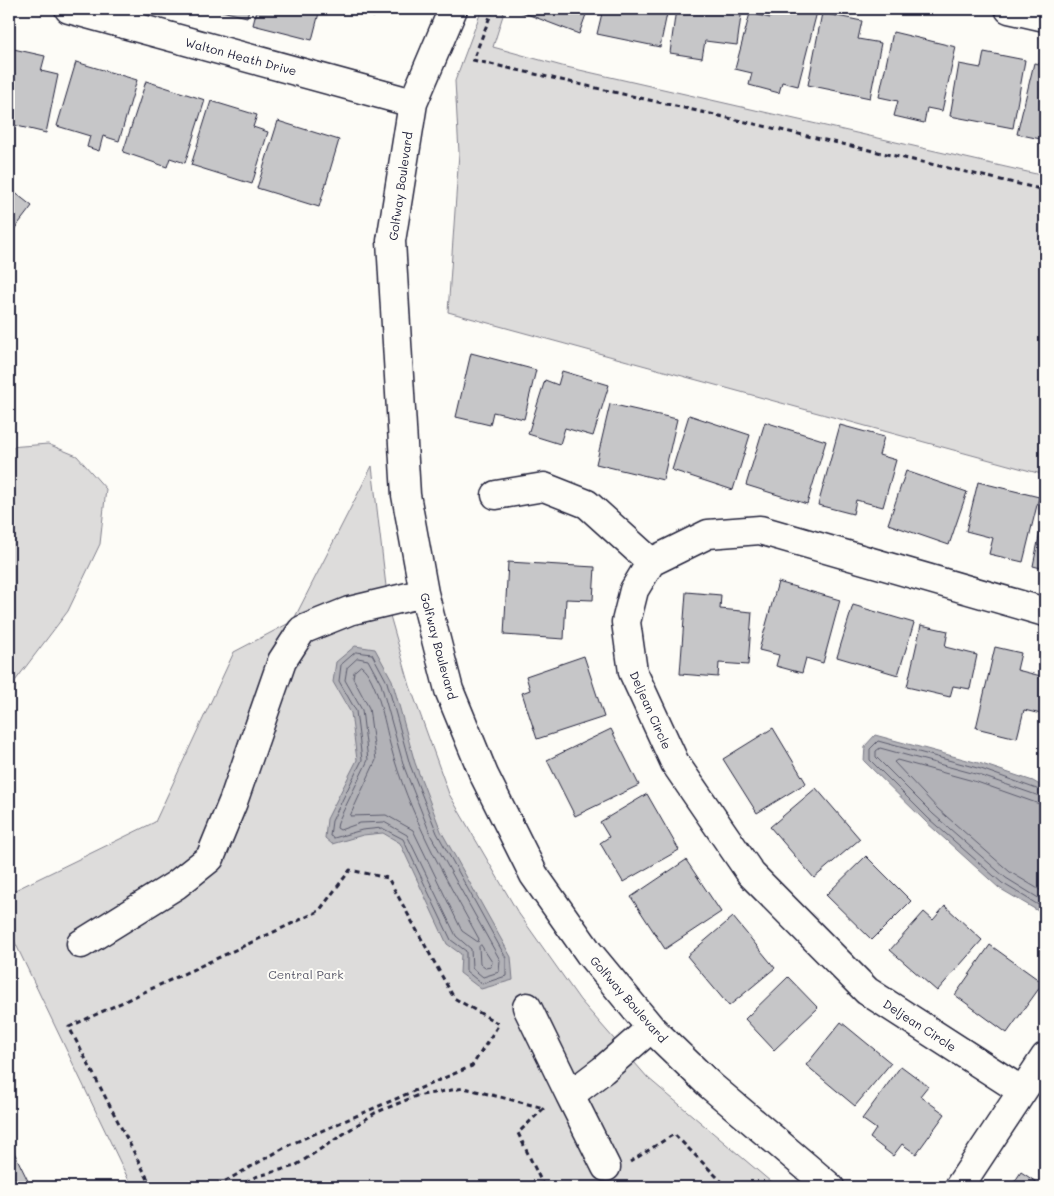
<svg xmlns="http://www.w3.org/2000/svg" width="1054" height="1196" viewBox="0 0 1054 1196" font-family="Mali,sans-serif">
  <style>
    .green { fill: #dddcdb; stroke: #807f8b }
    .water { fill: #b2b2b7; stroke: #787885 }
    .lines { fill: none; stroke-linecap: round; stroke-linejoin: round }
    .shore { stroke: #5c5c6d; stroke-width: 1 }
    .building { fill: #c6c6c8; stroke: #22223b }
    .minor-casing { stroke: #22223b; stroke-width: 31 }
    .path { stroke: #22223b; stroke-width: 3; stroke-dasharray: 5 4; stroke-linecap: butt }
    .minor { stroke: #fdfcf7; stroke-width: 28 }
    .labels { text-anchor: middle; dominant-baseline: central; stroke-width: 4; stroke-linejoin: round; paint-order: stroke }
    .street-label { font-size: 12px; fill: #22223b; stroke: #fdfcf7 }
    .park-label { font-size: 12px; fill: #5a5a6b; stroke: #fdfcf7 }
  </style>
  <rect width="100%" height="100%" fill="#fdfcf7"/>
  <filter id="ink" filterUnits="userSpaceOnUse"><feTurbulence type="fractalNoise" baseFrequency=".02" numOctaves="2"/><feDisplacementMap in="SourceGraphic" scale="10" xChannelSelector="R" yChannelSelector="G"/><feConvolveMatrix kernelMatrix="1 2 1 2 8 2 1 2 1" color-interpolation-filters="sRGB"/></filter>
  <g filter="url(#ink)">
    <path class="green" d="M 482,9 L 505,9 L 493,47 L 562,66 L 1045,176 L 1045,475 L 448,312 L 459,153 L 455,81 Z
      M 48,444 L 77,456 L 106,489 L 100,544 L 68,611 L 9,689 L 9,447 Z
      M 372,466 L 389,612 L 410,686 L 449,794 L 517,911 L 580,1000 L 648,1078 L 777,1187 L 132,1187 L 9,930 L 9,893 L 155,822 L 234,652 L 293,621 Z"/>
    <path class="water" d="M 355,646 L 375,649 L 392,680 L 415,763 L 441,831 L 511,957 L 513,980 L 481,989 L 460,973 L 461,954 L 447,944 L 400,843 L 383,833 L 363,835 L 332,844 L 325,838 L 327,819 L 357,760 L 351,713 L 333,682 L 336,662 Z
      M 875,735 L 982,764 L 1033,781 L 1045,788 L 1045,915 L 999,888 L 926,822 L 864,761 L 865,746 Z"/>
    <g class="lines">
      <path class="shore" d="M 356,652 L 372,654 L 387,682 L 410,765 L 437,833 L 506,958 L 506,976 L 482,984 L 466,971 L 466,951 L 451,940 L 403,839 L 382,828 L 362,830 L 334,838 L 330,836 L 332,821 L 362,760 L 356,711 L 339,681 L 341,665 Z
        M 358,658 L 368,660 L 381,684 L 404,767 L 431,836 L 500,960 L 499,972 L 483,977 L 472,968 L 471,949 L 456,936 L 407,835 L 384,822 L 360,823 L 340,830 L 337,828 L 338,822 L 368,760 L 362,710 L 345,680 L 347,668 Z
        M 361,666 C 377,677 385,725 390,744 C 409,815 444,875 479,939 L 478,942 L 462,931 L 413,830 L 386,815 L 350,816 L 376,760 L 369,708 L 353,678 L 354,672 Z
        M 1045,792 L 981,769 L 878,741 L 870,749 L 870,760 L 929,819 L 1002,883 L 1045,909
        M 1045,798 L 979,775 L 880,748 L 876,751 L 876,757 L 933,814 L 1006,878 L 1045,902
        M 1045,806 L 977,782 L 897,760 L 894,762 L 938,809 L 1010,872 L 1045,893
        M 481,945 L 492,962 L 491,967 L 485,968 L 480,964 L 479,947 Z"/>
    </g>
    <path class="building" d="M 213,9 L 249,9 L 247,17 Z
      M 257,9 L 320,9 L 312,40 L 253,25 Z
      M 344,9 L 376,9 L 374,17 Z
      M 520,9 L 588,9 L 579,34 L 519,11 Z
      M 603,9 L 668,9 L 660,47 L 597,34 Z
      M 676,9 L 742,9 L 737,45 L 705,41 L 702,58 L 670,53 Z
      M 772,9 L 804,9 L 817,12 L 798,86 L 782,82 L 779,93 L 749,85 L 752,73 L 735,69 L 750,13 L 770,18 Z
      M 822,13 L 862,21 L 858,39 L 881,43 L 870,98 L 808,85 Z
      M 893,32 L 956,47 L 942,111 L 927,108 L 924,123 L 894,116 L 898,101 L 879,97 Z
      M 9,48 L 45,56 L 41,71 L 58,75 L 46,133 L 9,124 Z
      M 984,52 L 1025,60 L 1013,128 L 950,116 L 959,64 L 981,68 Z
      M 76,62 L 137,80 L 119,141 L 103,136 L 99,151 L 87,147 L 90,136 L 57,126 Z
      M 1034,63 L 1045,65 L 1045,140 L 1017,134 Z
      M 146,81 L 205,100 L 185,163 L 170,158 L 167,167 L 123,152 Z
      M 211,101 L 257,115 L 253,127 L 268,132 L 252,184 L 191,165 Z
      M 278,121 L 339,140 L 319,207 L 257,188 Z
      M 9,188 L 32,206 L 9,236 Z
      M 471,353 L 536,370 L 524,419 L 493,412 L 490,425 L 456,417 Z
      M 562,371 L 609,385 L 593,436 L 565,428 L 560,444 L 528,434 L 545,380 L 558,385 Z
      M 610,404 L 677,419 L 663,480 L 596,464 Z
      M 689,415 L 750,435 L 733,490 L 672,470 Z
      M 765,422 L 826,441 L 807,504 L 746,485 Z
      M 840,425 L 884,437 L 879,455 L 896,460 L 883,507 L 856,500 L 853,514 L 818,505 Z
      M 906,471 L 967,492 L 949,545 L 888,524 Z
      M 978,482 L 1039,497 L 1023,562 L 989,554 L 993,538 L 966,531 Z
      M 1045,507 L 1045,569 L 1033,566 Z
      M 508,562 L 595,567 L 593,600 L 566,599 L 564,639 L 504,635 Z
      M 778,582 L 840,600 L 823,663 L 806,658 L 802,673 L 776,666 L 779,655 L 759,650 Z
      M 686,592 L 721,595 L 720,609 L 752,612 L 748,665 L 719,663 L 718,677 L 680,674 Z
      M 853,605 L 914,623 L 898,675 L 837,657 Z
      M 921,625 L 948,631 L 945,647 L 977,655 L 970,689 L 953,686 L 950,697 L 907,687 Z
      M 995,647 L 1021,653 L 1017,670 L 1045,677 L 1045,697 L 1041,714 L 1024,710 L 1017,738 L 976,728 Z
      M 584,656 L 604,717 L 537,739 L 522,693 L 530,690 L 526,676 Z
      M 773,728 L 806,783 L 757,813 L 723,759 Z
      M 611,729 L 639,785 L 575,816 L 547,760 Z
      M 816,788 L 860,839 L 814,878 L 770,827 Z
      M 647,794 L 679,850 L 623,882 L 600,843 L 609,837 L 600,822 Z
      M 866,856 L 911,901 L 872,940 L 826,895 Z
      M 686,860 L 721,912 L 665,949 L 631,897 Z
      M 945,906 L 982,940 L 937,991 L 890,950 L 924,912 L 933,920 Z
      M 733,917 L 775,968 L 729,1006 L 687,956 Z
      M 990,945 L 1043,983 L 1007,1033 L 955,995 Z
      M 788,977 L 818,1008 L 774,1050 L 745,1019 Z
      M 841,1022 L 891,1063 L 855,1106 L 806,1065 Z
      M 901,1066 L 928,1086 L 920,1096 L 945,1114 L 916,1154 L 902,1144 L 893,1156 L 870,1138 L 876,1129 L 862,1119 Z
      M 9,1142 L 31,1187 L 9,1187 Z
      M 1021,1172 L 1044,1187 L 1011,1187 Z"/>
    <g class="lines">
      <g class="minor-casing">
        <path id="minor" d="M 69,9 L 413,103
          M 453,9 L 413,103 L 391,241 L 406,495 L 424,593 L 449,690 L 484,775 L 534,875 L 589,953 L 651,1028 L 711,1086 L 830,1187
          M 1009,9 L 1045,17
          M 496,495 L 544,487 L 587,504 L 651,562
          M 81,944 L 176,885 L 210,858 L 233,802 L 282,661 L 302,630 L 349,611 L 424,593
          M 527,1007 L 570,1095 L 603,1070 L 651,1028
          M 1022,1091 L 867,991 L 751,874 L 675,763 L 633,672 L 626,622 L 634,590 L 651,562 L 708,534 L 760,530 L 1045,612
          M 570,1095 L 606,1167
          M 959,1187 L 1045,1057"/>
      </g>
      <path class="path" d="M 493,9 L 473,60 L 1045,190
        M 630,1162 L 674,1134 L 727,1187
        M 152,1187 L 69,1027 L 319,911 L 350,870 L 388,878 L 454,998 L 499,1024 L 472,1066 L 291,1144 L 215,1187
        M 238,1187 L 255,1177 L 295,1166 L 375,1113 L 416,1096 L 464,1088 L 544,1108 L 518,1133 L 544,1187"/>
      <use href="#minor" class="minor"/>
    </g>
  </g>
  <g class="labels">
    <g class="street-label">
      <text transform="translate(241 56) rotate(15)">Walton Heath Drive</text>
      <text transform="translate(400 186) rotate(-82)">Golfway Boulevard</text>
      <text transform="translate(439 646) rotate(75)">Golfway Boulevard</text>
      <text transform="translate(651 710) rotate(66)">Deljean Circle</text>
      <text transform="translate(629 999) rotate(49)">Golfway Boulevard</text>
      <text transform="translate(920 1025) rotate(33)">Deljean Circle</text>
    </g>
    <g class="park-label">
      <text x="306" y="974">Central Park</text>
    </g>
  </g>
  <rect width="1054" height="1196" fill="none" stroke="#fdfcf7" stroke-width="30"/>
  <rect x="15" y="15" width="1024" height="1166" fill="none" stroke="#22223b" stroke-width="2" filter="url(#ink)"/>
</svg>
